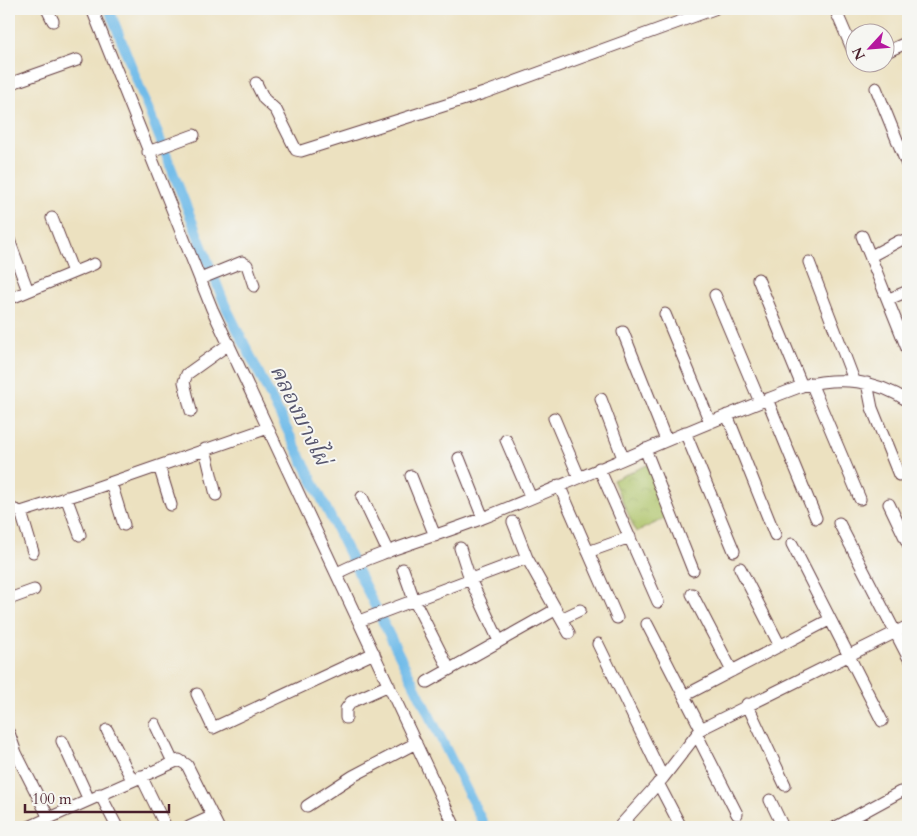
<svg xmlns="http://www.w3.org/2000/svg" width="917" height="836" viewBox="0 0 917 836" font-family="Cardo,'Noto Serif Thai',serif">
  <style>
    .park { fill: url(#park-crowns); stroke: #7c7149 }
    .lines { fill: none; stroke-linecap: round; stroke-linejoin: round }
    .canal { stroke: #70bbe9; stroke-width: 10 }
    .minor-casing { stroke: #623c41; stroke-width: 13 }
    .minor { stroke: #fff; stroke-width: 11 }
    .labels { text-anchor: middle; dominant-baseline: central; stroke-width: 4; stroke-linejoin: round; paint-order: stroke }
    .water-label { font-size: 22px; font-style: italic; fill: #57566e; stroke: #f6f6f2 }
  </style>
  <defs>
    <pattern id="park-crowns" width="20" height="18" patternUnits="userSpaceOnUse" patternTransform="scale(1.25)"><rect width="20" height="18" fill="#adc367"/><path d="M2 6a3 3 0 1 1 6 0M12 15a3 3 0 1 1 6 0" fill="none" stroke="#96a75a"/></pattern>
  </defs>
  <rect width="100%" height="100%" fill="#f6f6f2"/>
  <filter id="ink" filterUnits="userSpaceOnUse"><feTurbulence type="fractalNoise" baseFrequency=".02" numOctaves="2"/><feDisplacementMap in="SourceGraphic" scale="10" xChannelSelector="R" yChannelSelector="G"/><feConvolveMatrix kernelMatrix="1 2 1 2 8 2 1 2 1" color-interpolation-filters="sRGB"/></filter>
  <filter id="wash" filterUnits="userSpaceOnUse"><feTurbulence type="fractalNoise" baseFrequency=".0096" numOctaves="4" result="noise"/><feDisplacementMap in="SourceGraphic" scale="20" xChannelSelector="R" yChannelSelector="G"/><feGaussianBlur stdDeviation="1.12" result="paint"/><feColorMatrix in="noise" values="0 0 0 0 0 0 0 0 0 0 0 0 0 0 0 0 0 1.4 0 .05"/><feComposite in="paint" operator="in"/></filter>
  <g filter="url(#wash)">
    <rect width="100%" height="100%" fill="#ece1c0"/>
    <path class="park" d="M 649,464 L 671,516 L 636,532 L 613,480 Z"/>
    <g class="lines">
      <path class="canal" d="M 109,9 L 225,305 L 485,827"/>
    </g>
  </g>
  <g filter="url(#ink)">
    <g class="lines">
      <g class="minor-casing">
        <path id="minor" d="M 47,9 L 53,21
          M 92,9 L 212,309 L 455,827
          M 835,9 L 854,53
          M 884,53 L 908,42
          M 256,83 L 264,99 L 276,110 L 296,150 L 301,151 L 484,93 L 714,9
          M 9,84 L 77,60
          M 876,88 L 908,167
          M 148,152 L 194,135
          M 52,218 L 73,272
          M 862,236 L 908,351
          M 9,240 L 28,291
          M 871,256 L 899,241
          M 809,262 L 854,380
          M 200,279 L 242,262 L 247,265 L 254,286
          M 758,279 L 802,386
          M 715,295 L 760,402
          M 9,299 L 94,264
          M 889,299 L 908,291
          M 665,314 L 710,422
          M 623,332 L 666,440
          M 811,383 L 860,499
          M 867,383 L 872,408 L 899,475
          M 601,399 L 623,458
          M 767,399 L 816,518
          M 191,411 L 184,382 L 187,374 L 229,344
          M 727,415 L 775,535
          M 554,418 L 579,477
          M 685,432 L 734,551
          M 506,440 L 531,498
          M 205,449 L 216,495
          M 645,449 L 693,570
          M 459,458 L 483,518
          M 159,466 L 171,505
          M 599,468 L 658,602
          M 411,476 L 435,536
          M 111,483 L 124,525
          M 559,485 L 617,618
          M 66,497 L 80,535
          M 362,497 L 388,552
          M 889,504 L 908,544
          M 9,508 L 21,512 L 81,493 L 268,428
          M 21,512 L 33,552
          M 513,522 L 527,558 L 569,633
          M 839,523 L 908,657
          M 792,544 L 882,721
          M 460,548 L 470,579 L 499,641
          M 588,552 L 630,537
          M 740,568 L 780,646
          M 403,569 L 414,600 L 449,669
          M 337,573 C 383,550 435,537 483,518 C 590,475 694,426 802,386 C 839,376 877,380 908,401
          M 692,594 L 732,671
          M 9,599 L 34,590
          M 561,619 L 580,610
          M 359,621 L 527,558
          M 647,624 L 701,729
          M 598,644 L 663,778
          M 427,682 L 555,610
          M 197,694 L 213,728 L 374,653
          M 684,696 L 829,620
          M 747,704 L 785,785
          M 346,718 L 346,709 L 351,702 L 389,685
          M 155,724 L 173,762
          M 107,730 L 132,780
          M 9,733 L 16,753 L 49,818
          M 697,735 L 737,814
          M 62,741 L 89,800
          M 141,776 L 166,827
          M 658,783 L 681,827
          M 100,794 L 117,827
          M 770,800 L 783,827
          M 307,806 L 353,776 L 416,743
          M 29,827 L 179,760 L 187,765 L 218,827
          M 189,827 L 213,816
          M 619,827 L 663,778 L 701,729 L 908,626
          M 836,827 L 900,792"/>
      </g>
      <use href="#minor" class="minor"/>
    </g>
  </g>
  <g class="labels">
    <g class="water-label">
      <text transform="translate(300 415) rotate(64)">คลองบางไผ่</text>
    </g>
  </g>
  <rect width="917" height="836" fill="none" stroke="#f6f6f2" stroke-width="30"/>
  <g transform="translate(870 48) rotate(244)"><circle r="24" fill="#f6f6f2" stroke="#b1a0a2"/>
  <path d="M0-4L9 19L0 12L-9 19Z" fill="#b5179e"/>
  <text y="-8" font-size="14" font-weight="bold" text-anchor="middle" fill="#4a1f2b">N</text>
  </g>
  <path d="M25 804v8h144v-8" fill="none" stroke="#4a1f2b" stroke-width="2.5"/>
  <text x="32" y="804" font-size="15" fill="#4a1f2b" stroke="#f6f6f2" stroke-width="4" paint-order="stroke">100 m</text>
</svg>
